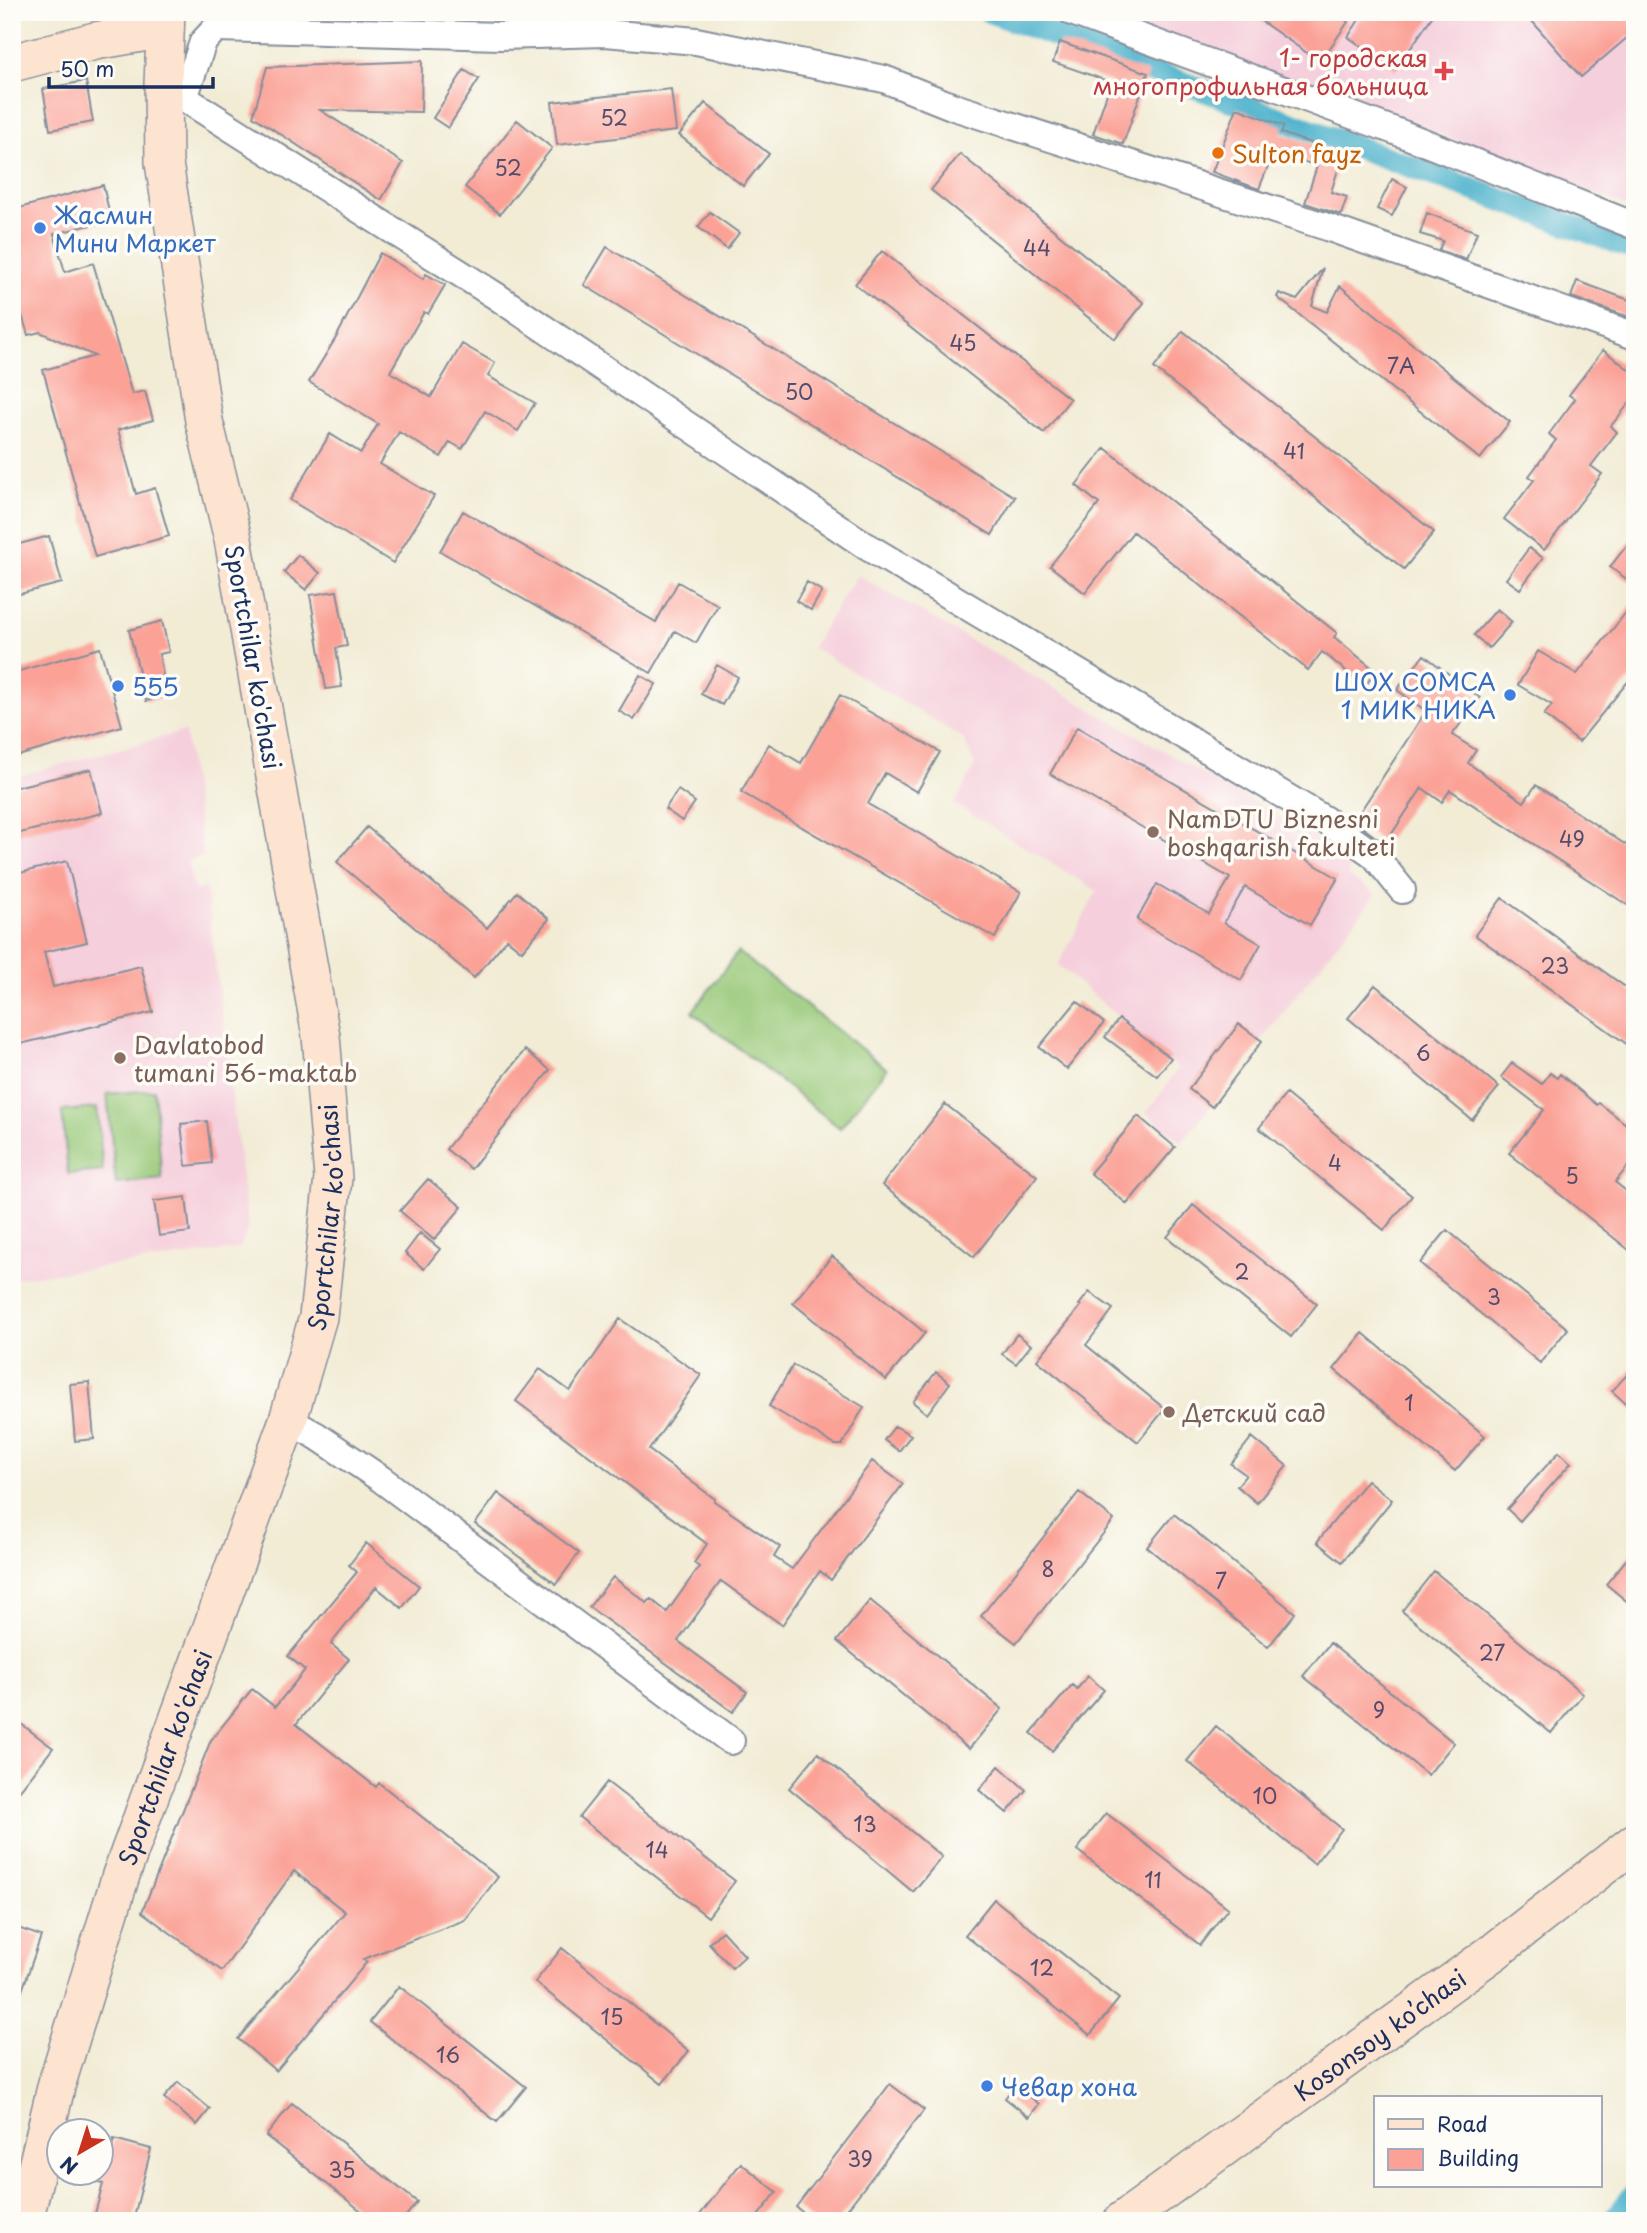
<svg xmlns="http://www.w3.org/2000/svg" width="1647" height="2233" viewBox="0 0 1647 2233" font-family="'Playpen Sans',sans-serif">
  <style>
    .built { fill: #f5cfdc }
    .garden { fill: #96c776; stroke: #587b6a; stroke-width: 2 }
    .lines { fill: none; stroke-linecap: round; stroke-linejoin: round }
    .canal { stroke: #4db2cc; stroke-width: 23 }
    .building { fill: #fba196 }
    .street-casing { stroke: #868e9a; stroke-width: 30 }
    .secondary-casing { stroke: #868e9a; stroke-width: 40 }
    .street { stroke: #fff; stroke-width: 26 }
    .secondary { stroke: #fde4d0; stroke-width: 37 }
    .health-dot { fill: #e0444e; stroke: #fdfcf7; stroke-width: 2.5 }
    .food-dot { fill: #e8710a; stroke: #fdfcf7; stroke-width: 2.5 }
    .shop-dot { fill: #3f7fe0; stroke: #fdfcf7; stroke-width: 2.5 }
    .education-dot { fill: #8d6e63; stroke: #fdfcf7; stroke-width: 2.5 }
    .labels { text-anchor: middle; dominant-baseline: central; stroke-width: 7; stroke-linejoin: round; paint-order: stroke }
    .number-label { font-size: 21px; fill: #534c6c }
    .health-label { font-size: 24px; fill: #be3a42; stroke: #fdfcf7; text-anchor: end }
    .food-label { font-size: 24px; fill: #c56008; stroke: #fdfcf7; text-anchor: start }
    .shop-label { font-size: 24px; fill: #366cbe; stroke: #fdfcf7; text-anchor: start }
    .street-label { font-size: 24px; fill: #1b2f5e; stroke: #fdfcf7 }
    .education-label { font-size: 24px; fill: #785e54; stroke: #fdfcf7; text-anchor: start }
  </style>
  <rect width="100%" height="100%" fill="#fdfcf7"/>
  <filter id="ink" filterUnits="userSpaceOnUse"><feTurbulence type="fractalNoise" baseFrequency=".0143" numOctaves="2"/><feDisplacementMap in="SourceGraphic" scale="14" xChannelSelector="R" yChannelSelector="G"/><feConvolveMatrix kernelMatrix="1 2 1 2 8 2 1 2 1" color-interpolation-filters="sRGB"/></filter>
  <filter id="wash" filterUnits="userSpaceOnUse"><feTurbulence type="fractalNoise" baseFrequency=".00686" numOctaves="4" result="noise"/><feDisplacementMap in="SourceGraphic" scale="28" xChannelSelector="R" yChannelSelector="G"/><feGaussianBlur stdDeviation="1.57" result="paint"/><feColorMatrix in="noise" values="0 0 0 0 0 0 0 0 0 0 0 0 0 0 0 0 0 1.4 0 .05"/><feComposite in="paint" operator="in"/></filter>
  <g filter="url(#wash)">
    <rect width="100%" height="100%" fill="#f2ecd5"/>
    <path class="built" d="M 1095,12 L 1635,12 L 1635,210 L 1440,134 L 1400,126 Z
      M 857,575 L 1354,860 L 1347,875 L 1376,894 L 1182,1142 L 1146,1113 L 1179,1068 L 1058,965 L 1097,891 L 954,804 L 975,766 L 963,738 L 812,647 Z
      M 185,731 L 203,856 L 187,861 L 195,890 L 206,887 L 248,1227 L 240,1249 L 12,1279 L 12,778 Z"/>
    <path class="garden" d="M 738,952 L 887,1069 L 840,1128 L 692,1012 Z
      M 154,1090 L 162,1179 L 116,1184 L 107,1094 Z
      M 97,1108 L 103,1171 L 68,1174 L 62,1111 Z"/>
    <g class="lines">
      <path class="canal" d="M 990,12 L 1635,249
        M 1613,2221 L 1635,2194"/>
    </g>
    <g id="blocks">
      <path class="building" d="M 1248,12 L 1335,12 L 1348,22 L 1320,62 Z
        M 1364,12 L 1435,12 L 1396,70 L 1348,37 Z
        M 1524,12 L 1635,12 L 1635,31 L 1581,77 Z
        M 1060,42 L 1148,73 L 1123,144 L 1093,134 L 1111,82 L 1053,62 Z
        M 422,61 L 421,112 L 320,110 L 403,163 L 381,200 L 253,116 L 267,67 Z
        M 464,70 L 479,79 L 448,128 L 433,118 Z
        M 86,81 L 93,122 L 50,130 L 43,89 Z
        M 671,89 L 676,131 L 557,145 L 552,102 Z
        M 705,103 L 769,154 L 743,186 L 679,135 Z
        M 1237,108 L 1284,126 L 1281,133 L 1343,154 L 1331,192 L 1347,197 L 1341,215 L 1305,203 L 1317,166 L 1274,151 L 1259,189 L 1212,172 Z
        M 517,120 L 552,148 L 500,214 L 465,187 Z
        M 960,154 L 1144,303 L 1115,339 L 931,190 Z
        M 1392,179 L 1407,187 L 1392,216 L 1377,209 Z
        M 103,185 L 111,220 L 54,234 L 65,272 L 93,263 L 132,394 L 145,391 L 153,420 L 118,430 L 136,494 L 155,488 L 169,536 L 95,557 L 43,370 L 95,356 L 40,332 L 28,335 L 12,281 L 12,210 Z
        M 710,212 L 739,233 L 727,249 L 698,227 Z
        M 1427,213 L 1477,232 L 1466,260 L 1439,250 L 1443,241 L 1420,234 Z
        M 607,247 L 1015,497 L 992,535 L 584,285 Z
        M 882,251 L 1070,399 L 1044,433 L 855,284 Z
        M 380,253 L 423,279 L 426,274 L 445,285 L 428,314 L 424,312 L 390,372 L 431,397 L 462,344 L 495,363 L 488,376 L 535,403 L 518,431 L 485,411 L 462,449 L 450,442 L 441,457 L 399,432 L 380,464 L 434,496 L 393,563 L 290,500 L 330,434 L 361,453 L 378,424 L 309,382 L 337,336 Z
        M 1323,268 L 1312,306 L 1327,312 L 1340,286 L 1510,422 L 1480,459 L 1277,297 L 1279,293 L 1297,300 Z
        M 1577,281 L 1635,302 L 1635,319 L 1571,297 Z
        M 1183,331 L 1434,532 L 1404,569 L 1154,368 Z
        M 1603,350 L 1635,374 L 1635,396 L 1611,426 L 1617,432 L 1591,466 L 1602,474 L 1544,550 L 1504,519 L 1534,480 L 1529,476 L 1556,440 L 1549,434 L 1575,399 L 1569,395 Z
        M 1105,448 L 1337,633 L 1334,637 L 1376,671 L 1365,686 L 1322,652 L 1308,670 L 1133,532 L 1085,593 L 1050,566 L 1099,504 L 1076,485 Z
        M 463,511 L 656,622 L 678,582 L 718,605 L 696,643 L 675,631 L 651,673 L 440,551 Z
        M 1635,535 L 1635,585 L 1610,567 Z
        M 49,536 L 62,583 L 12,596 L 12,546 Z
        M 1529,548 L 1543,558 L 1520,589 L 1506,579 Z
        M 298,555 L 320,573 L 306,590 L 284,572 Z
        M 807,582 L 822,591 L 811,610 L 796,601 Z
        M 337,591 L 347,646 L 336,648 L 342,687 L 326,689 L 310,595 Z
        M 1635,601 L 1635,673 L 1579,742 L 1544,715 L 1552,705 L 1518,685 L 1538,651 L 1577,674 Z
        M 1497,609 L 1512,622 L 1489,648 L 1474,635 Z
        M 162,621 L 169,652 L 159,654 L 167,696 L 146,701 L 129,630 Z
        M 100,648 L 122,726 L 18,756 L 12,737 L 12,673 Z
        M 1424,655 L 1480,698 L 1452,735 L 1476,750 L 1468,763 L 1524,802 L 1536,785 L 1635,851 L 1635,910 L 1450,790 L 1442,802 L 1422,788 L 1385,844 L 1354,821 L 1426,711 L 1397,690 Z
        M 717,665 L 738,677 L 722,705 L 701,694 Z
        M 640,675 L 656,684 L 634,720 L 619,711 Z
        M 840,695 L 940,752 L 917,792 L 885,773 L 868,804 L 1021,892 L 995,938 L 741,792 L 769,744 L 801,763 Z
        M 1077,727 L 1338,878 L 1310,925 L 1245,887 L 1224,923 L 1261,944 L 1241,980 L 1137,920 L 1157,884 L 1209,914 L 1230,878 L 1050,774 Z
        M 91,769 L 102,813 L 12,835 L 12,788 Z
        M 678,790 L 695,802 L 682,821 L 665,809 Z
        M 367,827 L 487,928 L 517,892 L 549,919 L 522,951 L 507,939 L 474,978 L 337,862 Z
        M 67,861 L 87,942 L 44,952 L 53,987 L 141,966 L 153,1012 L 12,1046 L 12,875 Z
        M 1502,898 L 1635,994 L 1635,1050 L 1475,935 Z
        M 1375,985 L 1499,1087 L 1472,1120 L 1348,1018 Z
        M 1077,1001 L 1104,1023 L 1067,1069 L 1039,1047 Z
        M 1119,1019 L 1171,1058 L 1157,1076 L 1105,1037 Z
        M 1239,1024 L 1262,1041 L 1212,1107 L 1189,1089 Z
        M 525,1050 L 550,1070 L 471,1169 L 446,1149 Z
        M 1512,1063 L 1542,1084 L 1550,1073 L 1557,1078 L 1560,1074 L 1597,1105 L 1599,1103 L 1635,1131 L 1635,1158 L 1615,1182 L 1635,1198 L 1635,1255 L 1509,1153 L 1544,1110 L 1501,1077 Z
        M 1286,1094 L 1412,1196 L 1384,1230 L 1259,1128 Z
        M 945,1104 L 1037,1176 L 974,1257 L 882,1185 Z
        M 1138,1116 L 1175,1147 L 1127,1204 L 1090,1173 Z
        M 207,1121 L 212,1163 L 186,1166 L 181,1124 Z
        M 428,1179 L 462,1207 L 434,1240 L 400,1211 Z
        M 186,1197 L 190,1232 L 159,1236 L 154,1201 Z
        M 1193,1205 L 1317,1304 L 1291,1337 L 1167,1237 Z
        M 1447,1230 L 1568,1329 L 1540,1363 L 1420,1263 Z
        M 420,1233 L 440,1249 L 424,1269 L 405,1253 Z
        M 832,1256 L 925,1333 L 886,1380 L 793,1303 Z
        M 1089,1292 L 1113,1309 L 1086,1345 L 1165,1409 L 1138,1442 L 1037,1360 L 1081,1306 L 1079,1305 Z
        M 620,1319 L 701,1375 L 649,1450 L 715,1499 L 714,1501 L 780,1547 L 774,1557 L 792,1569 L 872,1461 L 903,1484 L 831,1580 L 820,1571 L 782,1625 L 721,1581 L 678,1641 L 747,1692 L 733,1712 L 589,1607 L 613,1577 L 647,1603 L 651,1599 L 667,1612 L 699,1567 L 694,1563 L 707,1544 L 516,1401 L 540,1369 L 570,1391 Z
        M 1363,1333 L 1485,1436 L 1455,1471 L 1334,1369 Z
        M 1017,1334 L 1031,1345 L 1016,1364 L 1002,1354 Z
        M 793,1365 L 864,1407 L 842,1445 L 835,1445 L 769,1406 Z
        M 1635,1366 L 1635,1412 L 1612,1391 Z
        M 936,1372 L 950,1383 L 927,1414 L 913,1402 Z
        M 89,1382 L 94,1439 L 75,1441 L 70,1384 Z
        M 895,1426 L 911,1435 L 899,1451 L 884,1440 Z
        M 1252,1437 L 1287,1466 L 1257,1503 L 1237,1486 L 1246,1475 L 1231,1464 Z
        M 1559,1452 L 1571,1463 L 1520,1521 L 1507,1509 Z
        M 1367,1480 L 1392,1500 L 1342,1562 L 1317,1542 Z
        M 1079,1492 L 1114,1520 L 1016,1643 L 981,1616 Z
        M 498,1493 L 579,1553 L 556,1584 L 475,1524 Z
        M 1174,1514 L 1295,1613 L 1268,1647 L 1147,1547 Z
        M 366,1543 L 419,1586 L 402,1608 L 376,1587 L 331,1644 L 349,1659 L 296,1724 L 376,1787 L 379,1783 L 498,1877 L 465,1920 L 363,1959 L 367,1962 L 276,2071 L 238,2039 L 345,1912 L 294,1871 L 222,1971 L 142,1912 L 211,1740 L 252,1689 L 275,1707 L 305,1670 L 288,1656 L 357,1572 L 349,1565 Z
        M 1635,1549 L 1635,1608 L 1606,1584 Z
        M 1434,1571 L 1583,1694 L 1551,1733 L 1402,1611 Z
        M 870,1600 L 1002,1709 L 969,1749 L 837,1641 Z
        M 1330,1643 L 1454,1743 L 1428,1775 L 1303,1676 Z
        M 1088,1676 L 1104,1690 L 1052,1751 L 1031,1733 L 1072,1685 L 1077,1689 Z
        M 12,1717 L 53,1748 L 12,1800 Z
        M 1216,1726 L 1342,1829 L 1314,1864 L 1187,1761 Z
        M 818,1753 L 942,1857 L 913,1892 L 789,1788 Z
        M 999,1766 L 1026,1790 L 1007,1813 L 979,1790 Z
        M 607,1782 L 735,1881 L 708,1917 L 579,1817 Z
        M 1106,1813 L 1228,1908 L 1200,1945 L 1077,1850 Z
        M 994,1899 L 1119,1999 L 1090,2035 L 965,1935 Z
        M 12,1926 L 41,1936 L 15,2011 L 12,2011 Z
        M 722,1931 L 745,1956 L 732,1968 L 709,1943 Z
        M 562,1948 L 689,2051 L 662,2084 L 535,1982 Z
        M 399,1986 L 526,2087 L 497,2122 L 370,2022 Z
        M 178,2082 L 210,2109 L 197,2125 L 164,2098 Z
        M 890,2084 L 924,2110 L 838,2221 L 813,2221 L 796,2207 Z
        M 1015,2085 L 1039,2104 L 1029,2117 L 1005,2098 Z
        M 292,2103 L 417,2202 L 402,2221 L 374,2221 L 266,2136 Z
        M 114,2139 L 151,2149 L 133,2221 L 93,2221 L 103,2184 L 96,2182 L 98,2174 L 102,2174 L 103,2155 L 109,2157 Z
        M 741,2163 L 777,2192 L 754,2221 L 695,2221 Z"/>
    </g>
  </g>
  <g filter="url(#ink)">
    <use href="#blocks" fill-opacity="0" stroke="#868e9a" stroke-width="2"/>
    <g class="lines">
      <g class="street-casing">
        <path id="street" d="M 1072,12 L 1403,134 L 1635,226
          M 163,84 L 184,98 L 203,42 L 216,28 L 500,36 L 605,33 L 696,41 L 884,79 L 954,107 L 1324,226 L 1635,336
          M 184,98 L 496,296 L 866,546 L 1325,820 L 1374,855 L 1402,890
          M 288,1420 L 317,1436 L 381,1479 L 731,1741"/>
      </g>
      <g class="secondary-casing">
        <g id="secondary">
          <path d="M 12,63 L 95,41 L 165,29"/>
          <path id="s1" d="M 24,2221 L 57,2083 L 121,1875 L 288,1420 L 318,1317 L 333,1178 L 321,1036 L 233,539 L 204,421 L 164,163 L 163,84 L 166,12"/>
          <path id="s2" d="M 1122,2221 L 1495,1951 L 1635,1842"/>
        </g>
      </g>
      <use href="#street" class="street"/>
      <use href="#secondary" class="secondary"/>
    </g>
  </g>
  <path class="health-dot" d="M1440.5 60.5h7v7h7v7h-7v7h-7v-7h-7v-7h7z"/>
  <circle class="food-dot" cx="1218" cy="153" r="7"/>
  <g class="shop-dot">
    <circle cx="40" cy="228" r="7"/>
    <circle cx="118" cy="686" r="7"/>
    <circle cx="1510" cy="695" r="7"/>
    <circle cx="987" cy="2086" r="7"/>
  </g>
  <g class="education-dot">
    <circle cx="1153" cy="832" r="7"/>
    <circle cx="120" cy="1058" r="7"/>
    <circle cx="1169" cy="1412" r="7"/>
  </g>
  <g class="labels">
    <g class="number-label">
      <text x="614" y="117">52</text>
      <text x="508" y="167">52</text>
      <text x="1037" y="247">44</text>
      <text x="963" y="342">45</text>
      <text x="1401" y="365">7А</text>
      <text x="799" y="391">50</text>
      <text x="1294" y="450">41</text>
      <text x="1572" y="838">49</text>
      <text x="1555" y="965">23</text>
      <text x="1423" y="1052">6</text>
      <text x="1335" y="1162">4</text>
      <text x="1572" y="1175">5</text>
      <text x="1242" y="1271">2</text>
      <text x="1494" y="1296">3</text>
      <text x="1409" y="1402">1</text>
      <text x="1048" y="1568">8</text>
      <text x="1221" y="1580">7</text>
      <text x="1492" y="1652">27</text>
      <text x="1379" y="1709">9</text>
      <text x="1265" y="1795">10</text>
      <text x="865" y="1823">13</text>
      <text x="657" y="1849">14</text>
      <text x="1153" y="1879">11</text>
      <text x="1042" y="1967">12</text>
      <text x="612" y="2016">15</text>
      <text x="448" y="2054">16</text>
      <text x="860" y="2158">39</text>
      <text x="342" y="2169">35</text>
    </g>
    <g class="health-label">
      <text x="1428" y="57">1- городская<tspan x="1428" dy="28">многопрофильная больница</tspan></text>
    </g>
    <g class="food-label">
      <text x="1232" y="153">Sulton fayz</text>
    </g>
    <g class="shop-label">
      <text x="54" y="214">Жасмин<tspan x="54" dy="28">Мини Маркет</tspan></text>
      <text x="1496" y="681" text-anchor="end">ШОХ СОМСА<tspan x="1496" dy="28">1 МИК НИКА</tspan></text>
      <text x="132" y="686">555</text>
      <text x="1001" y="2086">Чевар хона</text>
    </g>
    <g class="street-label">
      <text transform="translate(254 657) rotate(80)">Sportchilar ko'chasi</text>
      <text stroke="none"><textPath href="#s1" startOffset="1052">Sportchilar ko'chasi</textPath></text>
      <text stroke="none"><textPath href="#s1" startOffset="485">Sportchilar ko'chasi</textPath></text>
      <text stroke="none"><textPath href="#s2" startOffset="318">Kosonsoy ko’chasi</textPath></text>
    </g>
    <g class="education-label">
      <text x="1167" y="818">NamDTU Biznesni<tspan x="1167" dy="28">boshqarish fakulteti</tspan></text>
      <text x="134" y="1044">Davlatobod<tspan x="134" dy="28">tumani 56-maktab</tspan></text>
      <text x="1183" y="1412">Детский сад</text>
    </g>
  </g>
  <rect width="1647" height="2233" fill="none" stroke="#fdfcf7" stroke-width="42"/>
  <rect x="1374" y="2096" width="228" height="91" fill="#fdfcf7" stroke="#a3aaba" stroke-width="2"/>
  <rect x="1388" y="2119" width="35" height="10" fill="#fde4d0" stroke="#a3aaba" stroke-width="2"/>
  <text x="1437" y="2132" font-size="21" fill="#1b2f5e">Road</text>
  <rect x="1388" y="2149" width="35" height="21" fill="#fba196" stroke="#a3aaba" stroke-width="2"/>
  <text x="1437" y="2166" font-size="21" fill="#1b2f5e">Building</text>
  <g transform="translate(80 2152) rotate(219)"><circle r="33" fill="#fdfcf7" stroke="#a3aaba" stroke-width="2"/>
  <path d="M0-5L12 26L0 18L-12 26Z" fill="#c8321e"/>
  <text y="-10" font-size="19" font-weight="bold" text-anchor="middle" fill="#1b2f5e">N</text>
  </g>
  <path d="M49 77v10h164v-10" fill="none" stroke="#1b2f5e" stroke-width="3.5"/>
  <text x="60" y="77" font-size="21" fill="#1b2f5e" stroke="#fdfcf7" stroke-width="5" paint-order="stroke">50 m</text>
</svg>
